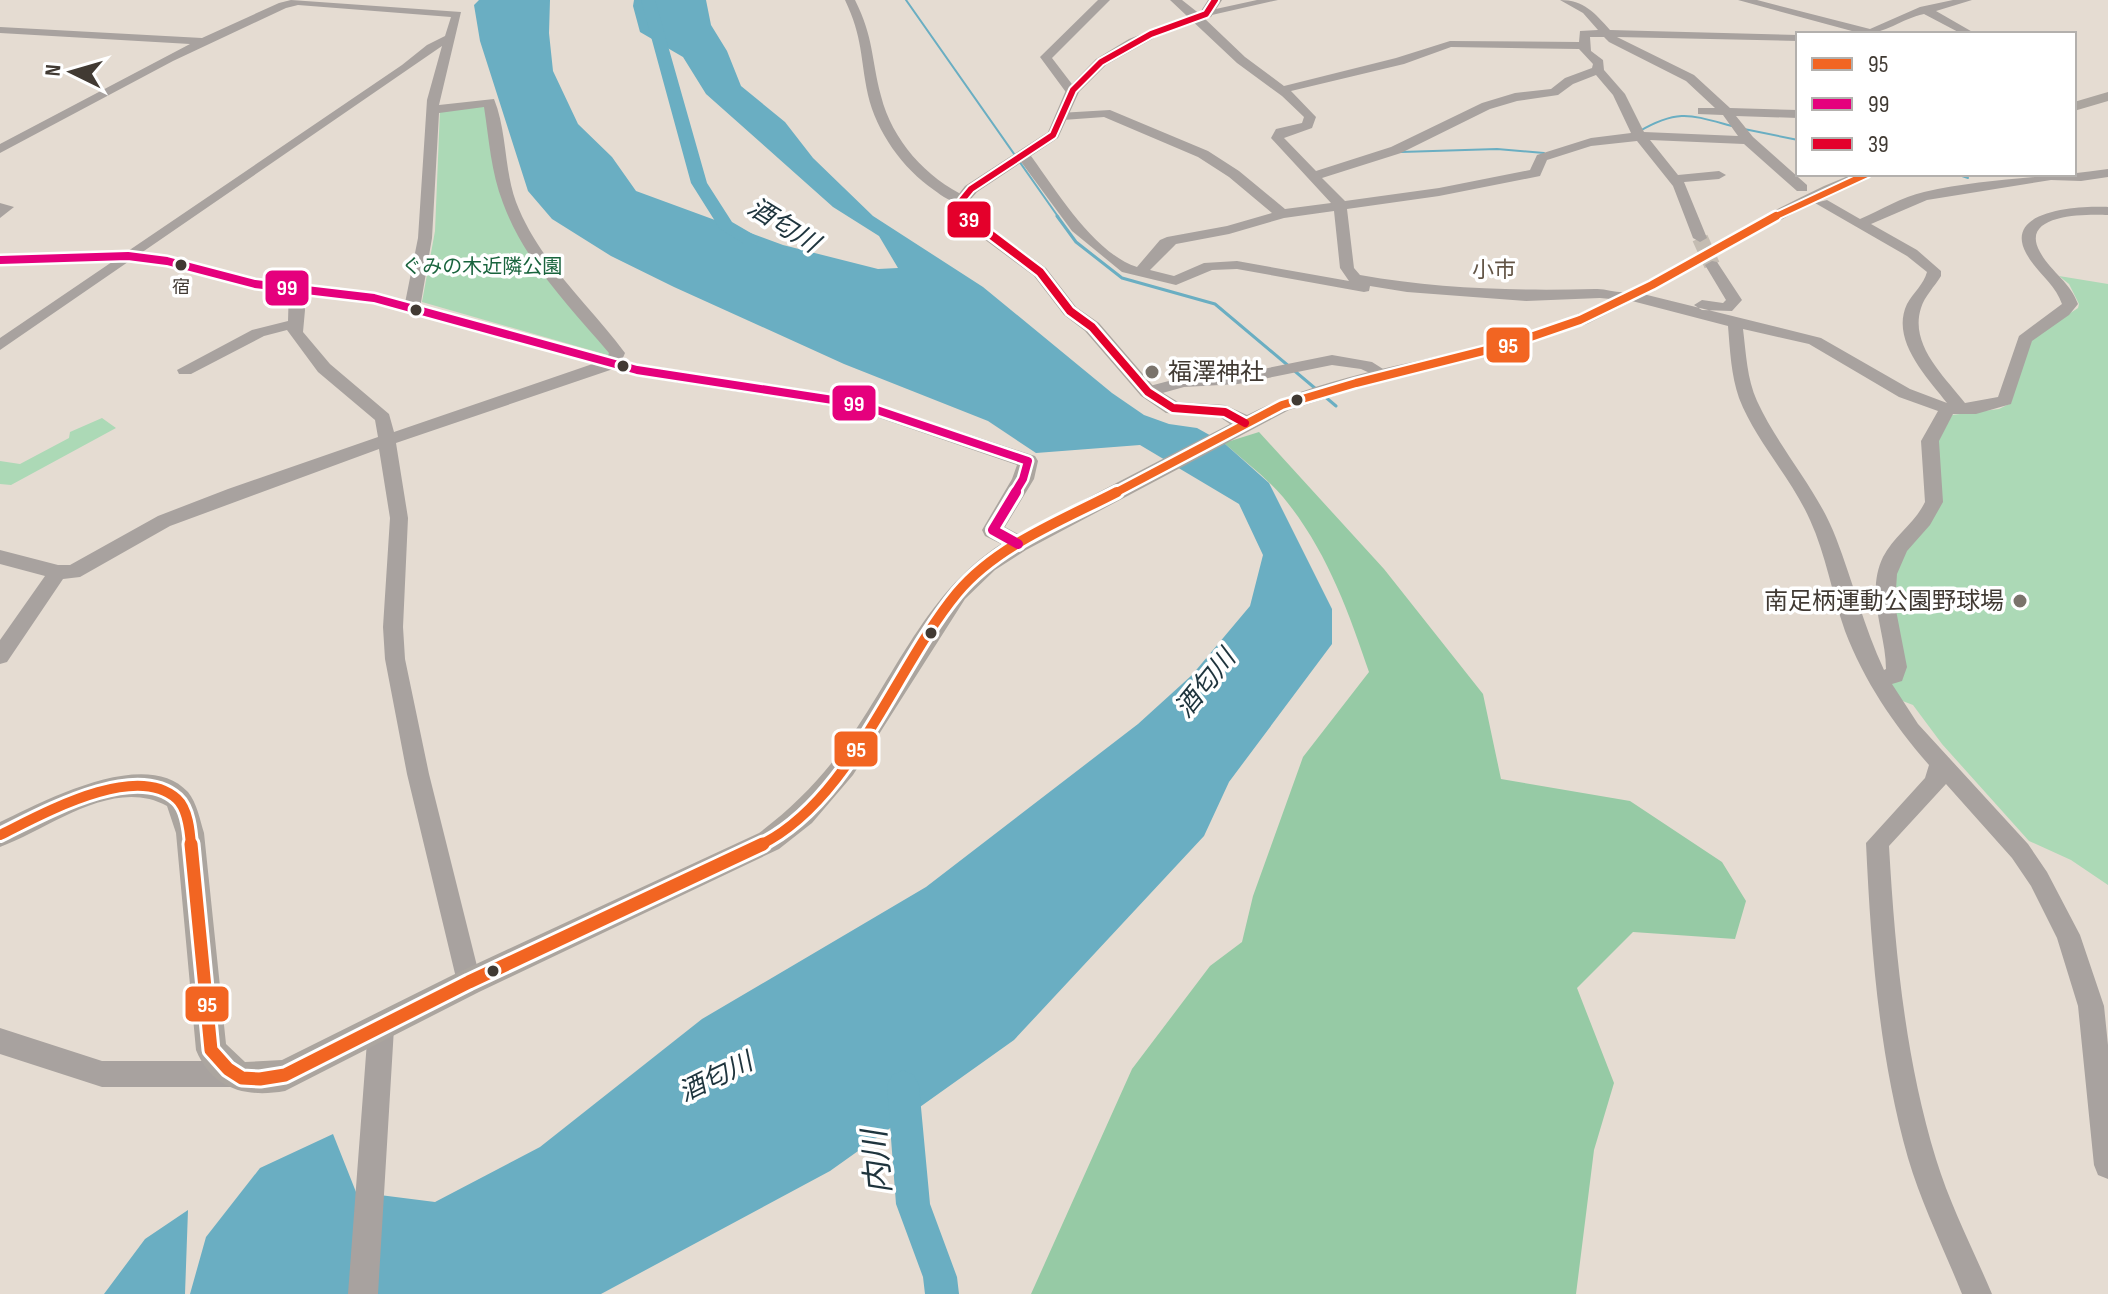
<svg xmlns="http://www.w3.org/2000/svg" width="2108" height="1294" viewBox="0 0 2108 1294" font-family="'Sofia Sans Condensed','Noto Sans JP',sans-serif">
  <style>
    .green { fill: #acd9b6 }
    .forest { fill: #96caa5 }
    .water { fill: #6aaec2 }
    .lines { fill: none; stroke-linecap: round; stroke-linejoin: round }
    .stream-far1 { stroke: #6aaec2; stroke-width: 2 }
    .stream { stroke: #6aaec2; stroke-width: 3 }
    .river { fill: #6aaec2; fill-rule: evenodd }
    .minor-tunnel { stroke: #c4bcb2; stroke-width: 16; stroke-dasharray: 16 8; stroke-linecap: butt }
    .minor { fill: #a8a29f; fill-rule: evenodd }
    .major { fill: #aba59f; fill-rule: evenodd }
    .bus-1-far3-casing { stroke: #fff; stroke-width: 10 }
    .bus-1-far2-casing { stroke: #fff; stroke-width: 13 }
    .bus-1-far1-casing { stroke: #fff; stroke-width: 16 }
    .bus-1-casing { stroke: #fff; stroke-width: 19 }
    .bus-2-far1-casing { stroke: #fff; stroke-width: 13 }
    .bus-2-casing { stroke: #fff; stroke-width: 16 }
    .bus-3-far1-casing { stroke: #fff; stroke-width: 10 }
    .bus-3-casing { stroke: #fff; stroke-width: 13 }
    .bus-1-far3 { stroke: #f26522; stroke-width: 6 }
    .bus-1-far2 { stroke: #f26522; stroke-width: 8 }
    .bus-1-far1 { stroke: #f26522; stroke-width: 10 }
    .bus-1 { stroke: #f26522; stroke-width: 13 }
    .bus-2-far1 { stroke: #e5007d; stroke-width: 8 }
    .bus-2 { stroke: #e5007d; stroke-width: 10 }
    .bus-3-far1 { stroke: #e4002b; stroke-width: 6 }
    .bus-3 { stroke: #e4002b; stroke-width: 8 }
    .bus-dot { fill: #413a33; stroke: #fff; stroke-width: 3 }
    .poi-dot { fill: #7a736b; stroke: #fff; stroke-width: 3 }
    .labels { text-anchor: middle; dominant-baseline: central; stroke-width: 7; stroke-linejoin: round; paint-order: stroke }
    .far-bus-label { font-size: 18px; fill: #413a33; stroke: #fff }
    .far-park-label { font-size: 20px; fill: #19643d; stroke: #fff }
    .far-neighbourhood-label { font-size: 22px; fill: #635546; stroke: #fff }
    .poi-label { font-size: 24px; fill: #413a33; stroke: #fff; text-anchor: start }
    .water-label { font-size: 26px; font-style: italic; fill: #1e343d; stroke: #fff }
    .near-water-label { font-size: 32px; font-style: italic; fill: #1e343d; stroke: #fff }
    .line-badge { stroke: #fff; stroke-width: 3 }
    .badge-label { font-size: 22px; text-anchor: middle; font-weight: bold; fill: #fff }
  </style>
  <rect width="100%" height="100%" fill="#e5dcd2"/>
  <path class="green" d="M 487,105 L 510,213 L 615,354 L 611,356 L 422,302 L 435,231 L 440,110 Z
    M 2059,276 L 2108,284 L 2108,885 L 2071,860 L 2029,841 L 1942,744 L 1913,705 L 1900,700 L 1891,687 L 1889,591 L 1896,558 L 1935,513 L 1933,451 L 1952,415 L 1999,409 L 2011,403 L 2027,348 L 2034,337 L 2078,308 L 2079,304 L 2069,284 Z
    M 102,418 L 116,428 L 11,485 L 0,484 L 0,461 L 20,464 L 69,438 L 70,432 Z"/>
  <path class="forest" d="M 1259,432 L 1384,569 L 1483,694 L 1501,779 L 1630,801 L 1722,862 L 1746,901 L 1735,939 L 1633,932 L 1577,988 L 1614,1083 L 1594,1150 L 1576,1294 L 1031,1294 L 1132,1069 L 1210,966 L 1242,942 L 1253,896 L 1303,757 L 1369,672 C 1348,610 1326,549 1283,497 C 1266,477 1244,461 1224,443 Z"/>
  <path class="water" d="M 479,0 L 550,0 L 549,33 L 553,71 L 578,124 L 612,157 L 636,191 L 783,245 L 878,269 L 898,268 L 879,236 L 833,207 L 706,94 L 683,57 L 640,32 L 633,6 L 634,0 L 706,0 L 711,25 L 727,51 L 741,86 L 785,122 L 813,158 L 873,216 L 983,287 L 1112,393 L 1144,415 L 1169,424 L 1197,428 L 1224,443 L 1269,483 L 1332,609 L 1332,644 L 1229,782 L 1204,836 L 1014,1040 L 830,1171 L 601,1294 L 190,1294 L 206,1237 L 260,1168 L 333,1134 L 356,1192 L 435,1202 L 540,1147 L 702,1019 L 926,887 L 1138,724 L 1192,675 L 1250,606 L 1263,555 L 1239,504 L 1140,445 L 1036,453 L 988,421 L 844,364 L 674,287 L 611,256 L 552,219 L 528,191 L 480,41 L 474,5 Z
    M 188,1210 L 185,1294 L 104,1294 L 145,1239 Z"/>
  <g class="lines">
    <path class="stream-far1" d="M 906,0 L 1059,218
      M 1744,129 L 1798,140
      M 1638,132 C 1679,108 1691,115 1735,127
      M 1401,152 L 1497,149 L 1544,153
      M 1956,174 L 1968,178"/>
    <path class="stream" d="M 1057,216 L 1076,242 L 1122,278 L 1215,304 L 1316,389
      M 1323,395 L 1336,406"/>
    <path class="river" d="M 641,0 L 655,0 L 707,183 L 732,222 L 756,236 L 759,240 L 756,244 L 744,244 L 720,229 L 691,183 Z
      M 903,1070 L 914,1075 L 919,1086 L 930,1204 L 957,1277 L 959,1294 L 925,1294 L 923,1277 L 896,1204 L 887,1086 L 892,1075 Z"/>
    <path class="minor-tunnel" d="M 1700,238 L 1712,265"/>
    <path class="minor" d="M 291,0 L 461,12 L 439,105 L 494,99 C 507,131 504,169 516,202 C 539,262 588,303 625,353 L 619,367 L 396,443 L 408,518 L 403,627 L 405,659 L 429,774 L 481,982 L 478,990 L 469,994 L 460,990 L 457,982 L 407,774 L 385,659 L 383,627 L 390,518 L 379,449 L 170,526 L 80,577 L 63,579 L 7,662 L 0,664 L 0,640 L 45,576 L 0,564 L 0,550 L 58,565 L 70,565 L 158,516 L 228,489 L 378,437 L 375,420 L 318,372 L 287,330 L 264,336 L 191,374 L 179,374 L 177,370 L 252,330 L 288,321 L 289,287 L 294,285 L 302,290 L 305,310 L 303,332 L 330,364 L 389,414 L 394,432 L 607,359 L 609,353 C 570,307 524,261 503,203 C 491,172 489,139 484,107 L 439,113 L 432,238 L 420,308 L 412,313 L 404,308 L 418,238 L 427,100 L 442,46 L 0,350 L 0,338 L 402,65 L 427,45 L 445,36 L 451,17 L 298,5 L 286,8 L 173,61 L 0,153 L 0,144 L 190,44 L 0,33 L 0,27 L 202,38 L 279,3 Z
      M 845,0 L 855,0 C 874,38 871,58 881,96 C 892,140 926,178 967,197 L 967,203 C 955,205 943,197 934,190 C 903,169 876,131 868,95 C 860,57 863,38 845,0 Z
      M 1098,0 L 1110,0 L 1052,58 L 1078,92 L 1068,95 L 1040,57 Z
      M 1170,0 L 1182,0 L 1201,15 L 1202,12 L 1257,0 L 1278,0 L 1203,17 L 1245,57 L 1284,86 L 1396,58 L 1450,41 L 1579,42 L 1580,31 L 1598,30 L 1583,13 L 1560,0 C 1584,0 1595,13 1610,30 L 1798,35 L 1798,41 L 1617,37 L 1694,75 L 1730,108 L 1798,110 L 1798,118 L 1736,116 L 1753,137 L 1807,185 L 1807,191 L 1797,191 L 1744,144 L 1650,140 L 1678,175 L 1719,171 L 1726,175 L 1719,179 L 1684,182 L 1707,238 L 1700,242 L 1693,238 L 1673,186 L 1637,141 L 1591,146 L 1547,160 L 1540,176 L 1439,196 L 1347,209 L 1354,268 L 1360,275 C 1438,289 1516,291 1595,289 C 1607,288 1619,295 1631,291 L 1821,338 L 1910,389 L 1947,403 C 1927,377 1890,340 1907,304 C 1913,293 1924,284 1927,272 L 1907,256 L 1815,203 L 1827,200 L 1860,219 C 1881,210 1902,197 1924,192 C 1985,178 2048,178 2108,169 L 2108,177 L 2081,181 L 2051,180 L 1927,200 L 1871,224 L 1917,250 L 1941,271 L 1941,276 C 1935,286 1924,297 1921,308 C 1909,345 1945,377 1965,403 L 1998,397 L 2019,336 L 2062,304 C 2055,283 2036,272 2026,253 C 2002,208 2085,206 2108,207 L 2108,215 C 2088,214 2018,213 2040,252 C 2051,272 2070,282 2078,304 L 2069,315 L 2032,341 L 2011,404 L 1976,414 L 1953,414 L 1939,441 L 1943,502 L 1930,525 L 1907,551 L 1897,574 L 1895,605 L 1907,667 L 1902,681 L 1892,684 L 1918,724 L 2028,844 L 2047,872 L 2080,935 L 2104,1006 L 2108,1045 L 2108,1179 L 2098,1175 L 2094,1165 L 2078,1006 L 2057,938 L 2031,886 L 2012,858 L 1946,784 L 1889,846 C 1895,951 1905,1058 1936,1159 C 1950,1205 1973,1249 1992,1294 L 1962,1294 C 1944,1249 1922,1205 1908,1158 C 1879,1056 1871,949 1866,843 L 1925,778 L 1929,765 C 1894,725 1864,681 1845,631 C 1832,594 1826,555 1810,520 C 1791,477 1756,442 1739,398 C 1731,375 1730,350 1728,326 L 1632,301 L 1600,298 L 1526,301 L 1407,292 L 1370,286 L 1369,291 L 1364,292 L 1237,269 L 1212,270 L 1176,285 L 1122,272 L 1072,231 L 1016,155 L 1018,152 L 1028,152 C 1055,188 1093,253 1137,267 L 1160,240 L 1167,237 L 1227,226 L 1272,213 L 1229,177 L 1198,157 L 1104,117 L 1063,120 L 1059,119 L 1059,113 L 1110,110 L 1208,151 L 1239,171 L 1285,209 L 1331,203 L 1271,138 L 1276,129 L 1302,123 L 1304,117 L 1282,96 L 1237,63 ZM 1590,37 L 1604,37 L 1609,42 L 1686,81 L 1715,108 L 1698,108 L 1698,114 L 1723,115 L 1738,136 L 1644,132 L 1625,94 L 1604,70 L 1603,60 L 1591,51 ZM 1451,47 L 1579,49 L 1593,64 L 1592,68 L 1565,78 L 1551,89 L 1515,93 L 1482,103 L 1391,147 L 1316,171 L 1284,138 L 1312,128 L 1316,117 L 1291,91 L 1404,64 ZM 1596,75 L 1613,95 L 1631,133 L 1591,138 L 1537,155 L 1530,170 L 1439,188 L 1345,201 L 1322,178 L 1401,153 L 1490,109 L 1517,101 L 1558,95 L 1573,84 ZM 1334,211 L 1340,268 L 1349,281 L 1237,261 L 1204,263 L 1174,276 L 1150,270 L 1176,244 L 1229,234 L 1284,218 ZM 1743,329 L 1809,344 L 1899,397 L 1938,411 L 1921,441 L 1925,502 C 1915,523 1894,536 1883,557 C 1865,595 1886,632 1886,669 L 1884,670 C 1864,627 1853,582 1836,538 C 1817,488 1779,449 1757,401 C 1747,379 1746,353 1743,329 Z
      M 1738,0 L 1757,0 L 1870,29 L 1920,7 L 1953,0 L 1972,0 L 1936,11 L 1976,34 L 1962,34 L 1924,14 C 1901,19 1885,34 1863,34 Z
      M 0,203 L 14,207 L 0,218 Z
      M 1712,261 L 1717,262 L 1742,300 L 1732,311 L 1702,310 L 1694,305 L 1702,300 L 1723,303 L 1726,300 L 1705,265 Z
      M 1332,355 L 1372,362 L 1391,374 L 1383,379 L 1361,369 L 1332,365 L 1238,384 L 1184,387 L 1148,397 L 1140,392 L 1142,388 L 1184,377 L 1238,374 Z
      M 381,1016 L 390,1019 L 394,1028 L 378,1294 L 348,1294 L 368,1028 L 372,1019 Z
      M 0,1028 L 102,1061 L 231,1061 L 240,1065 L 244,1074 L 240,1083 L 231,1087 L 102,1087 L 0,1054 Z"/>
    <path class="major" d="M 1208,0 L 1222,0 L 1211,17 L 1156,37 L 1106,65 L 1079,92 L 1058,138 L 977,192 L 970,200 L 975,216 L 1046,268 L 1076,307 L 1099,323 L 1155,388 L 1178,402 L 1225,405 L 1247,415 C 1336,369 1442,362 1537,330 C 1638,295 1727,231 1824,186 L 1853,174 L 1875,174 L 1799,210 L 1659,288 L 1587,324 L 1513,349 L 1360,388 L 1289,410 L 1026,550 L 995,570 L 965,599 L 853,775 L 812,823 L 779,849 L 479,992 L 285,1091 C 246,1098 212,1089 196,1050 L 176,833 L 167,806 C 113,776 49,829 0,847 L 0,822 C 44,801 146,746 188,792 C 197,803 200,820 204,833 L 226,1044 L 245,1062 L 282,1060 L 459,972 L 759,833 C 788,811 812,788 834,760 C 890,689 922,594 1001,544 L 985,536 L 982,530 L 1012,479 L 1017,465 L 856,410 L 637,376 L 373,303 L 255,289 L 166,266 L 128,261 L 0,265 L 0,255 L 128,251 L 167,256 L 256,279 L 374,293 L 638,364 L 859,398 L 1035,456 L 1038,461 L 1034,479 L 1005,527 L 1018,534 L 1230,424 L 1221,418 L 1166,413 L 1141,396 L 1085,331 L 1064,315 L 1034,276 L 961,222 L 954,200 L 965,186 L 1048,132 L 1066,90 L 1096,59 L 1129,39 L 1201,11 Z
      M 2108,92 L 2108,101 L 2074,111 L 2074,102 Z"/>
    <g class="bus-1-far3-casing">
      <path id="bus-1-far3" d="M 1772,218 L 1867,174"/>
    </g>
    <g class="bus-1-far2-casing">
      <path id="bus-1-far2" d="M 1113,494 L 1282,405 L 1356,383 L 1507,345 L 1580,320 L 1652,285 L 1776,216"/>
    </g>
    <g class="bus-1-far1-casing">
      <path id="bus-1-far1" d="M 0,835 C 41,815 135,761 177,799 C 188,809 190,831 191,846
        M 758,846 C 850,803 895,668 957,593 C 997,545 1063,520 1117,492"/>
    </g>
    <g class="bus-1-casing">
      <path id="bus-1" d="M 191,844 L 211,1050 L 228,1069 L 242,1078 L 260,1079 L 285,1075 L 469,982 L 763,844"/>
    </g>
    <g class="bus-2-far1-casing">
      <path id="bus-2-far1" d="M 0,260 L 128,256 L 167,261 L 255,284 L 374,298 L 637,370 L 859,404 L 1028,461 L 1023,479 L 1014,494"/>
    </g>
    <g class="bus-2-casing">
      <path id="bus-2" d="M 1016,492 L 993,530 L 1018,544"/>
    </g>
    <g class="bus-3-far1-casing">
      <path id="bus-3-far1" d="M 967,218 L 962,200 L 971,189 L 1053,135 L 1073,90 L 1101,62 L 1151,34 L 1206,14 L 1215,0"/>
    </g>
    <g class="bus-3-casing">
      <path id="bus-3" d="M 966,216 L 1040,272 L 1070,311 L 1092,327 L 1148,392 L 1173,408 L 1225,412 L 1245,423"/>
    </g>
    <use href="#bus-1-far3" class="bus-1-far3"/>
    <use href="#bus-1-far2" class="bus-1-far2"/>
    <use href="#bus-1-far1" class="bus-1-far1"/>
    <use href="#bus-1" class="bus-1"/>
    <use href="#bus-2-far1" class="bus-2-far1"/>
    <use href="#bus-2" class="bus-2"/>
    <use href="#bus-3-far1" class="bus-3-far1"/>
    <use href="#bus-3" class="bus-3"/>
  </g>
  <g class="bus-dot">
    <circle cx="181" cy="265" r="7"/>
    <circle cx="416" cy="310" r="7"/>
    <circle cx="623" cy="366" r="7"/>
    <circle cx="1297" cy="400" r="7"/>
    <circle cx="931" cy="633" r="7"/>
    <circle cx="493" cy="971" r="7"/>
  </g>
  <g class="poi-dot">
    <circle cx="1152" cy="372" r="8"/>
    <circle cx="2020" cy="601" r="8"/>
  </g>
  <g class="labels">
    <g class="far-bus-label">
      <text x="181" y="287">宿</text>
    </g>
    <g class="far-park-label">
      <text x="482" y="267">ぐみの木近隣公園</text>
    </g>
    <g class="far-neighbourhood-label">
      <text x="1494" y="270">小市</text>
    </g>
    <g class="poi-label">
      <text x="1168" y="372">福澤神社</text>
      <text x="2004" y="601" text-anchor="end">南足柄運動公園野球場</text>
    </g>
    <g class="water-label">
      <text transform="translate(783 226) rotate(32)">酒匂川</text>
      <text transform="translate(1206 684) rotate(-51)">酒匂川</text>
      <text transform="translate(716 1078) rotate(-26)">酒匂川</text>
    </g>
    <g class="near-water-label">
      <text transform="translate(878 1162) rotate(-95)">内川</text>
    </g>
  </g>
  <g class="line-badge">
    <rect x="946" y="200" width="46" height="39" rx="8" fill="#e4002b"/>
    <rect x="264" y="269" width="46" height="38" rx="8" fill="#e5007d"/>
    <rect x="1485" y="326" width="46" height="38" rx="8" fill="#f26522"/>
    <rect x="831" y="384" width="46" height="38" rx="8" fill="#e5007d"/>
    <rect x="833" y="730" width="46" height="38" rx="8" fill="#f26522"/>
    <rect x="184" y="985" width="46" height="38" rx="8" fill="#f26522"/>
  </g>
  <g class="badge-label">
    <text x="969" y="227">39</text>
    <text x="287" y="295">99</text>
    <text x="1508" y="353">95</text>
    <text x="854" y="411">99</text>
    <text x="856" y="757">95</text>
    <text x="207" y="1012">95</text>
  </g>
  <rect x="1796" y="32" width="280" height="144" fill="#ffffff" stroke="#b3b0ad" stroke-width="2"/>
  <rect x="1812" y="58" width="40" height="12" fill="#f26522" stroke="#b3b0ad" stroke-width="2"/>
  <text x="1868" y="72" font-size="24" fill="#413a33">95</text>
  <rect x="1812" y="98" width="40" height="12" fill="#e5007d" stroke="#b3b0ad" stroke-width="2"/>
  <text x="1868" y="112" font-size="24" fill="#413a33">99</text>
  <rect x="1812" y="138" width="40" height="12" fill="#e4002b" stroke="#b3b0ad" stroke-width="2"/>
  <text x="1868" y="152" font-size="24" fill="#413a33">39</text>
  <g transform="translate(72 72) rotate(275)" stroke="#ffffff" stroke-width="6" paint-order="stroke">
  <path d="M0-6L14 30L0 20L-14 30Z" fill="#413a33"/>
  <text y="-12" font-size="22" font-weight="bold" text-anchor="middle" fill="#413a33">N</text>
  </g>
</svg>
